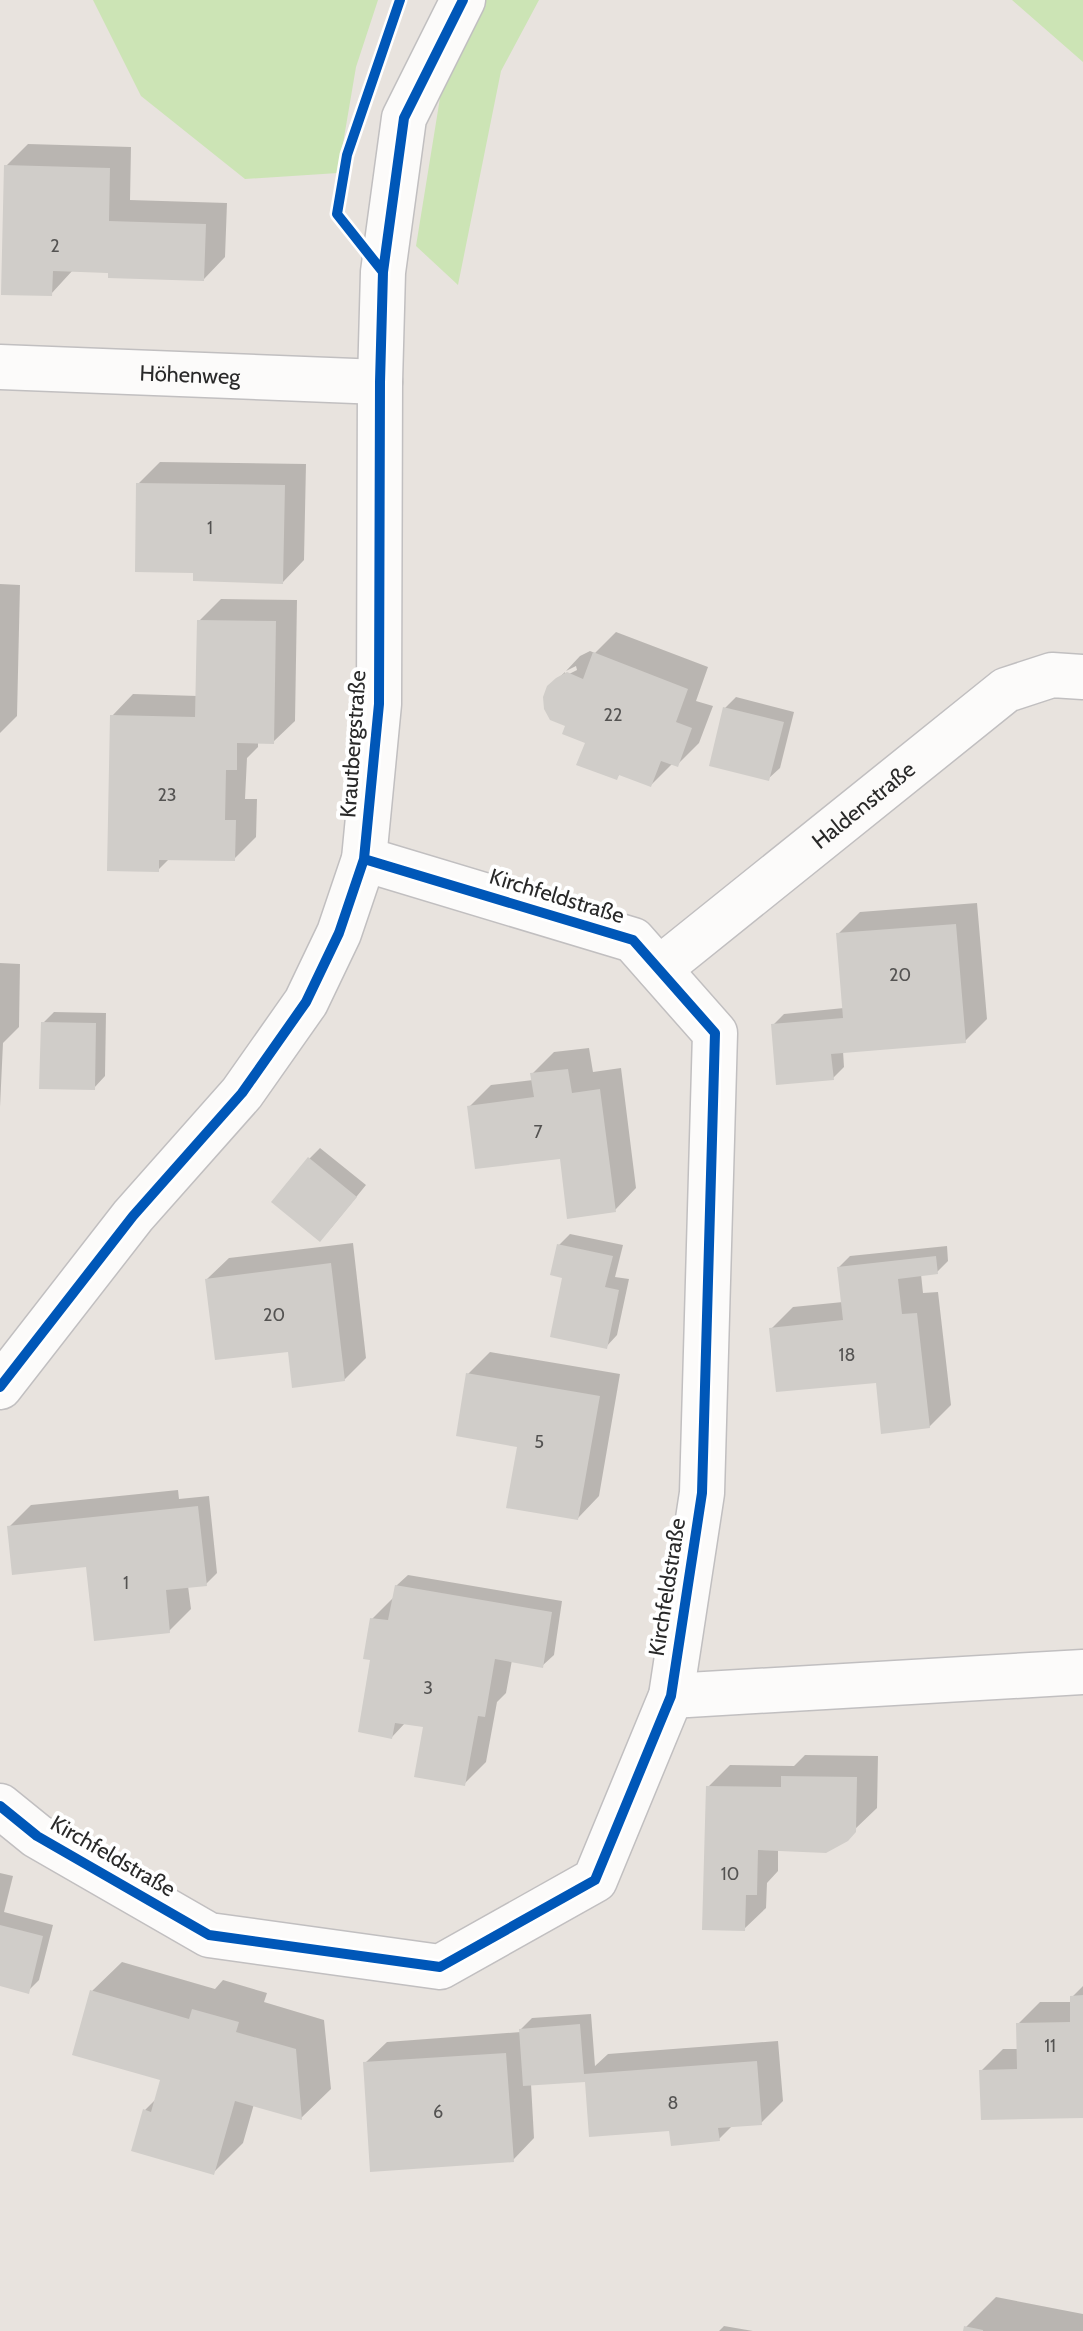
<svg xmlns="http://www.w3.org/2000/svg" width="1083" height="2331" viewBox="0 0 1083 2331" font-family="Cabin,sans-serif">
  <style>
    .green { fill: #cce4b5 }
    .shadow { fill: #0003 }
    .building { fill: #d0cdc9 }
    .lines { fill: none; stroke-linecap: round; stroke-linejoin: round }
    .street-casing { stroke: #c1bfc0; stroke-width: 47 }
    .street { stroke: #fcfbfa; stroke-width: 44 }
    .cycleway-casing { stroke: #fff; stroke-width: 15 }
    .cycleway { stroke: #0057b8; stroke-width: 10 }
    .labels { text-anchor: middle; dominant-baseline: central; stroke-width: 8; stroke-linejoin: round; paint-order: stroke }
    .number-label { font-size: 18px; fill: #545352 }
    .street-label { font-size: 22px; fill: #292929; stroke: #fff }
  </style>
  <rect width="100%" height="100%" fill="#e8e3de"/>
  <path class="green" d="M 93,0 L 378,0 L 356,67 L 338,173 L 245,179 L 141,96 Z
    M 478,0 L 539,0 L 501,71 L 458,285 L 416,246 L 445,67 Z
    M 1012,0 L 1083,0 L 1083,62 Z"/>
  <path class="shadow" d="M 28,144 L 131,147 L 130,200 L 227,203 L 225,257 L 204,279 L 73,270 L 51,294 L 6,166 Z
    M 160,462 L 306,464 L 304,560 L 283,582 L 195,571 L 138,484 Z
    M 0,584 L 20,585 L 17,716 L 0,733 Z
    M 221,599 L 297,600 L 295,721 L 273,742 L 258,742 L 258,747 L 247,758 L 245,799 L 257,799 L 256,837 L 234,859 L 170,858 L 158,870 L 112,716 L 133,694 L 198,696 L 199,621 Z
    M 616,632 L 708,667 L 696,701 L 713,706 L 699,743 L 677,765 L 673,763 L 651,785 L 621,773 L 616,778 L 587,742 L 568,724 L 549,687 L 565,672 L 565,676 L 577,670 L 576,666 L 566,671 L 580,656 L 590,651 L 595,653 Z
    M 736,697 L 794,712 L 780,768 L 768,779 L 725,708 Z
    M 977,903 L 987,1019 L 965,1041 L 843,1051 L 844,1067 L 833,1078 L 773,1025 L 784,1014 L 844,1008 L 838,934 L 860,912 Z
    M 0,963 L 20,964 L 19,1027 L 3,1043 L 0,1107 Z
    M 54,1012 L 106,1013 L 105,1076 L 94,1088 L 43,1023 Z
    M 589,1048 L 593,1072 L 621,1068 L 636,1188 L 615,1210 L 561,1156 L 469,1107 L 491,1085 L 533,1080 L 532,1074 L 554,1052 Z
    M 320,1148 L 366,1185 L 331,1228 L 309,1159 Z
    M 570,1234 L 623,1245 L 615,1277 L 629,1279 L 617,1335 L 606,1347 L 565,1276 L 559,1245 Z
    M 353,1243 L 366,1358 L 344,1380 L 289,1350 L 207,1279 L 229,1258 Z
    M 947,1246 L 948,1261 L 937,1272 L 921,1274 L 923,1293 L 938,1292 L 951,1405 L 929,1427 L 878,1380 L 771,1329 L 793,1307 L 843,1302 L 839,1267 L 850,1256 Z
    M 490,1352 L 620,1374 L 599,1496 L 578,1518 L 519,1445 L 468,1374 Z
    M 178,1490 L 179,1499 L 209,1496 L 217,1573 L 206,1584 L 188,1586 L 191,1609 L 169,1631 L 88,1565 L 9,1527 L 31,1505 Z
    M 408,1575 L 562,1601 L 554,1655 L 542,1666 L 512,1660 L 506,1693 L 497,1702 L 486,1762 L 464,1784 L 425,1725 L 406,1722 L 392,1737 L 372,1659 L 372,1619 L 395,1596 L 396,1586 Z
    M 805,1755 L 878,1756 L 877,1808 L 854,1830 L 778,1849 L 778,1871 L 767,1883 L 766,1908 L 744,1929 L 708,1787 L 730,1765 L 794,1766 Z
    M 0,1873 L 13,1876 L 4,1912 L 53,1925 L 39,1980 L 28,1991 L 0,1984 Z
    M 122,1962 L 215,1989 L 223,1980 L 267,1993 L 264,2002 L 324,2020 L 331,2089 L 301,2118 L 254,2104 L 243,2143 L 213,2173 L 145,2110 L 156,2099 L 162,2079 L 92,1991 Z
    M 1083,1986 L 1083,2116 L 981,2071 L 1003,2049 L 1019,2049 L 1018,2024 L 1040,2002 L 1072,2002 L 1072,1997 Z
    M 591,2014 L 595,2066 L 608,2054 L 778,2041 L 783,2101 L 761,2123 L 733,2125 L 719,2139 L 671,2129 L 586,2080 L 531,2084 L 534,2138 L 513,2160 L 365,2063 L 387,2042 L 521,2032 L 521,2029 L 532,2018 Z
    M 996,2297 L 1083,2314 L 1083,2331 L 965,2331 L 966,2327 Z
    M 724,2326 L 753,2331 L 719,2331 Z"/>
  <path class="building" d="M 4,165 L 110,168 L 109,221 L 206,224 L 204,281 L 108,278 L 108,273 L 53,271 L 52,296 L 1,295 Z
    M 136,483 L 285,485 L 283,584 L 193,581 L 193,573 L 135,572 Z
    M 197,620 L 276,621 L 274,744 L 237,743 L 237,770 L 226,770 L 225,820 L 236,820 L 235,861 L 159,860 L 159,872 L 107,871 L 110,715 L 195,717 Z
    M 593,652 L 688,689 L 676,722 L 692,728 L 678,767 L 661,761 L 651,787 L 619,775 L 617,780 L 576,765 L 585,743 L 562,734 L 565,726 L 550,720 L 544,709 L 543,697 L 547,686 L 556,678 L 567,672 L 583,679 Z
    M 723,707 L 784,722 L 769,781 L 709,766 Z
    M 956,924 L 966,1043 L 831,1054 L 834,1080 L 776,1085 L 771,1024 L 843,1018 L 836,933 Z
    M 41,1022 L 96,1023 L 95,1090 L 39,1089 Z
    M 568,1069 L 572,1093 L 600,1089 L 616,1212 L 567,1219 L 560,1159 L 475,1169 L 467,1106 L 534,1097 L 530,1073 Z
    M 308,1157 L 357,1197 L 320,1242 L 271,1202 Z
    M 557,1244 L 613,1256 L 605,1287 L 619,1290 L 607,1349 L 550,1337 L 562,1278 L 550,1275 Z
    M 936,1256 L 938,1274 L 898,1279 L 902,1314 L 917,1313 L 930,1428 L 881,1434 L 876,1383 L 776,1392 L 769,1328 L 843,1320 L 837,1267 Z
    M 331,1263 L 345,1381 L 292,1388 L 288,1352 L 215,1360 L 205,1279 Z
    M 466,1373 L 600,1396 L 578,1520 L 506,1508 L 517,1447 L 456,1436 Z
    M 198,1506 L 207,1586 L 166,1590 L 170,1633 L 94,1641 L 86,1567 L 12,1575 L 7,1526 Z
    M 395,1585 L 552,1612 L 543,1668 L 495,1659 L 485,1717 L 478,1716 L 465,1786 L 414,1777 L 423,1727 L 395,1723 L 392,1739 L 358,1732 L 370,1660 L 363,1659 L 370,1618 L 388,1620 Z
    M 781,1776 L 857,1777 L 856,1832 L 848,1841 L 826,1853 L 758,1850 L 757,1895 L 746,1895 L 745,1931 L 702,1930 L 706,1786 L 781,1787 Z
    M 0,1925 L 43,1936 L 29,1994 L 0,1986 Z
    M 90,1990 L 189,2019 L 192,2009 L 239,2022 L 236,2032 L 296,2049 L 302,2120 L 235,2101 L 214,2175 L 131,2151 L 143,2109 L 151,2112 L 160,2080 L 72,2055 Z
    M 1083,1995 L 1083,2118 L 981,2120 L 979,2070 L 1017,2069 L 1016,2023 L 1070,2022 L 1070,1996 Z
    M 580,2024 L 584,2074 L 757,2061 L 762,2125 L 718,2128 L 720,2141 L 671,2146 L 669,2131 L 589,2137 L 585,2082 L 523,2086 L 519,2029 Z
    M 506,2053 L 514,2162 L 370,2172 L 363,2062 Z
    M 964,2326 L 983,2330 L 983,2331 L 963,2331 Z"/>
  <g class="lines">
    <g class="street-casing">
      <g id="street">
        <path id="s1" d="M 0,367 L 380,382"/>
        <path id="s2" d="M 659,969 L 1006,690 L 1052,675 L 1083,677"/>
        <path d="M 0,1387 L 133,1216 L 242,1093 L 306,1002 L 339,933 L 364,859 L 379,704 L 380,382 L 383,272 L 404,118 L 463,0"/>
        <path d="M 671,1696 L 1083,1672"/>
        <path d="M 0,1806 L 37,1836 L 209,1935 L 440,1967 L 595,1880 L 671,1696 L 702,1493 L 715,1033 L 633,940 L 364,859"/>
      </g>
    </g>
    <use href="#street" class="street"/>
    <g class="cycleway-casing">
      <path id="cycleway" d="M 383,272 L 337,214 L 347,155 L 400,0
        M 0,1387 L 133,1216 L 242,1093 L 306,1002 L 339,933 L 364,859 L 379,704 L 380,382 L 383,272 L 404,118 L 463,0
        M 0,1806 L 37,1836 L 209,1935 L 440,1967 L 595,1880 L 671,1696 L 702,1493 L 715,1033 L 633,940 L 364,859"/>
    </g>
    <use href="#cycleway" class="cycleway"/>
  </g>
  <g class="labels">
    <g class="number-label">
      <text x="55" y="246">2</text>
      <text x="210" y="528">1</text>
      <text x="613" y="715">22</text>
      <text x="167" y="795">23</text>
      <text x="900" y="975">20</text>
      <text x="538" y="1132">7</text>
      <text x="274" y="1315">20</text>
      <text x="847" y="1355">18</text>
      <text x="539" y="1442">5</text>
      <text x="126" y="1583">1</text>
      <text x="428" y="1688">3</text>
      <text x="730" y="1874">10</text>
      <text x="1050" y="2046">11</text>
      <text x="673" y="2103">8</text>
      <text x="438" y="2112">6</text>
    </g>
    <g class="street-label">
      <text stroke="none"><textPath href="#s1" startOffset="190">Höhenweg</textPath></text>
      <text transform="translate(353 744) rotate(-86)">Krautbergstraße</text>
      <text stroke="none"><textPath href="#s2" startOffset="262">Haldenstraße</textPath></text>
      <text transform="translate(557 896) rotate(17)">Kirchfeldstraße</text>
      <text transform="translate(667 1587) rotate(-81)">Kirchfeldstraße</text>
      <text transform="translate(113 1856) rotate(30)">Kirchfeldstraße</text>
    </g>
  </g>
</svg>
